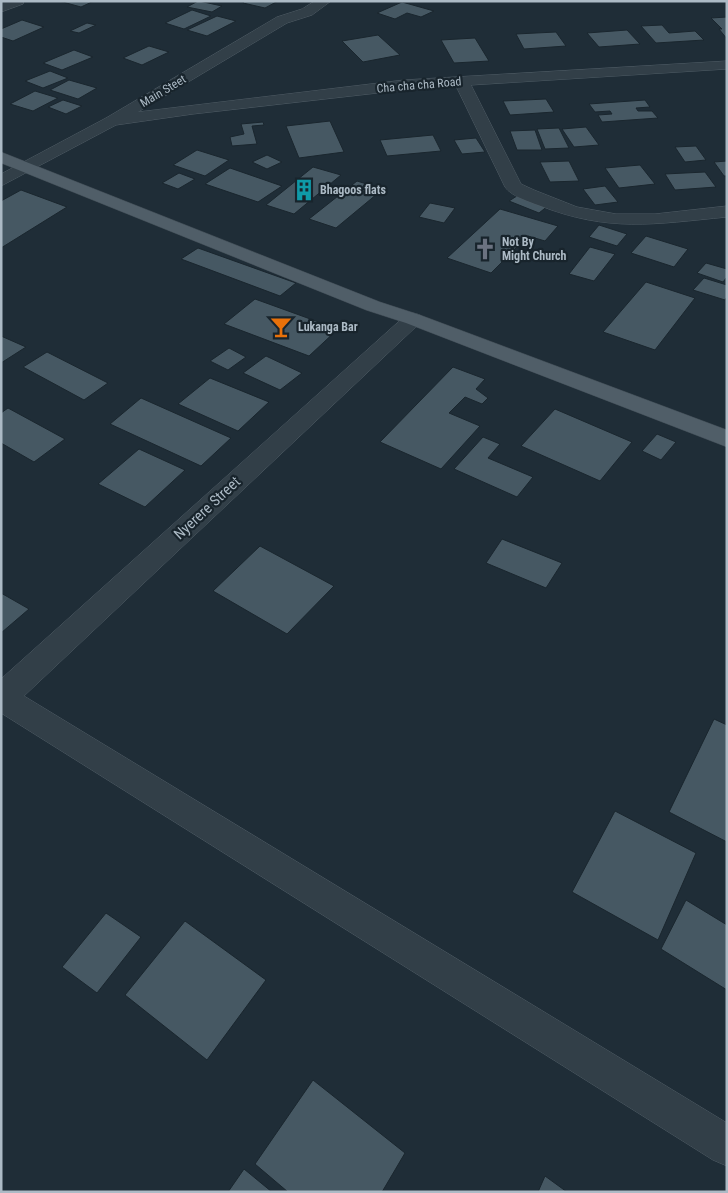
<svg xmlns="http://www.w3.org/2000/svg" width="728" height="1193" viewBox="0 0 728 1193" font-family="'Roboto Condensed',sans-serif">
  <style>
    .building { fill: #465863; stroke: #1a262e }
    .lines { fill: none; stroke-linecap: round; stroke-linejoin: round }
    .minor-casing { stroke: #505d66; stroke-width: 1 }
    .major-casing { stroke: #3c4851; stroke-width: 1 }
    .minor { fill: #323f48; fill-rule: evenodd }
    .major { fill: #505e68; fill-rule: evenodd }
    .labels { text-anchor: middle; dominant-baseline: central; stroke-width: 4.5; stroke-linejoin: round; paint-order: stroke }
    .far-street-label { font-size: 12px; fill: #acbac5; stroke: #18242c }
    .far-poi-label { font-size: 12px; font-weight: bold; fill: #acbac5; stroke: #18242c; text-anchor: start }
    .street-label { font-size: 15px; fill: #acbac5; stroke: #18242c }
  </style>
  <rect width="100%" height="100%" fill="#1f2d37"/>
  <path class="building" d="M 59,1 L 94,1 L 81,7 Z
    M 198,1 L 199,1 L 222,6 L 212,12 L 187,7 Z
    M 244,1 L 278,1 L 265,8 L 243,3 Z
    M 402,2 L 434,11 L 421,17 L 407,13 L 395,19 L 377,13 Z
    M 192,10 L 211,16 L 184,29 L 165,23 Z
    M 217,16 L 236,21 L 207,36 L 187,30 Z
    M 727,17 L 727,39 L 719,29 L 722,29 L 711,18 Z
    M 22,20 L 44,27 L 13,41 L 1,37 L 1,29 Z
    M 87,23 L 96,25 L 79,33 L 70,31 Z
    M 662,25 L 669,33 L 695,31 L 704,40 L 656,43 L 641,26 Z
    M 627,30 L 640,44 L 599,47 L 587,33 Z
    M 556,32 L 566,46 L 524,49 L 516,34 Z
    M 378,35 L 400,55 L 363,62 L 342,41 Z
    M 475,38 L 489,61 L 454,63 L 441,40 Z
    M 149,46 L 169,52 L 142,65 L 123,58 Z
    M 74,50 L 93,57 L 62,70 L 43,63 Z
    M 50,71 L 68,78 L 43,88 L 25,81 Z
    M 69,80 L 97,88 L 78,99 L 50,90 Z
    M 35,91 L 58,98 L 33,111 L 10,104 Z
    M 546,99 L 554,112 L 510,115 L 503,101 Z
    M 63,100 L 82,106 L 66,114 L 48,107 Z
    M 645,100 L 650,107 L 636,108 L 638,111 L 652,111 L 658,118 L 602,122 L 598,115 L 612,114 L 610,111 L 595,112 L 589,104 Z
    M 330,121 L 344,152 L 299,158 L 286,126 Z
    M 263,122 L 264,125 L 252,126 L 257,144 L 232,146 L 230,137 L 244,134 L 241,124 Z
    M 586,127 L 599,145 L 574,147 L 562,129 Z
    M 559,128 L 569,148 L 545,149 L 537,129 Z
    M 535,130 L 542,150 L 517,150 L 510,131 Z
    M 433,135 L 441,151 L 387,156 L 380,140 Z
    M 476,138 L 485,152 L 462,154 L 454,140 Z
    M 696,146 L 706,160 L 685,162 L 675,147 Z
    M 197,150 L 229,160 L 205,176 L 173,165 Z
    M 267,155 L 282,162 L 267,169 L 252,162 Z
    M 569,161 L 579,181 L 550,182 L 540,162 Z
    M 727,161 L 727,176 L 724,176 L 714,162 Z
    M 640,165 L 655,184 L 619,188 L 605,168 Z
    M 313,167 L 341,175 L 294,214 L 266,205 Z
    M 230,168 L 282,186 L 258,202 L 205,184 Z
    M 705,172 L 716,187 L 675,190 L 665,174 Z
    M 179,173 L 195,179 L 178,189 L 162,183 Z
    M 357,181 L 383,189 L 336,228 L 309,219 Z
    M 605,186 L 618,202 L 595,205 L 583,189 Z
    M 21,190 L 67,207 L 1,248 L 1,201 Z
    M 520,194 L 549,205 L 539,213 L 509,201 Z
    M 430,203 L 455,208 L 444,223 L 419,217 Z
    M 500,209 L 558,226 L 545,241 L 528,236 L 491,273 L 447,258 Z
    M 599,225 L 627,234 L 617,246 L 589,237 Z
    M 646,236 L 688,249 L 674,267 L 631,253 Z
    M 590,247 L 615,254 L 594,281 L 569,274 Z
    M 198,248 L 296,283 L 280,296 L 181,259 Z
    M 706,263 L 727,269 L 727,277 L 723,282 L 697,273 Z
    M 704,278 L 727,285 L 727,297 L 725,300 L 693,290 Z
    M 646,282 L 695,298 L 655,350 L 603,332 Z
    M 255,299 L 338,329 L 309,356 L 224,324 Z
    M 1,336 L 26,347 L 1,363 Z
    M 229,348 L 246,357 L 228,370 L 210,361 Z
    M 47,352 L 108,383 L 84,400 L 23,367 Z
    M 266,356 L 302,373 L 280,390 L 243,373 Z
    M 453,367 L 485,379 L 476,389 L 488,398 L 482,404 L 465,397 L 449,413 L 480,426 L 441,469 L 380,442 Z
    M 210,378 L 269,402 L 238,431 L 178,404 Z
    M 141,398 L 231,438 L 201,466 L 110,424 Z
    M 8,408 L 65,439 L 34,462 L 1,443 L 1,413 Z
    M 555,409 L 632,442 L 600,481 L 521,446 Z
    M 657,434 L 676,442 L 661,460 L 642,451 Z
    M 483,437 L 500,444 L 488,458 L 533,477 L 517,497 L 454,469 Z
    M 139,449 L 185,470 L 145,507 L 98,484 Z
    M 502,539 L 562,563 L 546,588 L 486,563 Z
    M 260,546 L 334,586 L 287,634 L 213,591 Z
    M 1,593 L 29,609 L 1,633 Z
    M 714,719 L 727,725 L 727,842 L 669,812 Z
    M 615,811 L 696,853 L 658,940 L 572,892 Z
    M 686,900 L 727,925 L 727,990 L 661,949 Z
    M 106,913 L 141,937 L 97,993 L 62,967 Z
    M 185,921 L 266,980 L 207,1060 L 125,995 Z
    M 313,1080 L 405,1153 L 382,1192 L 288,1192 L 255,1164 Z
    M 244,1169 L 272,1192 L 228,1192 Z
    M 545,1176 L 567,1192 L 538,1192 Z"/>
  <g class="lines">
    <g class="minor-casing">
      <path id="minor" d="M 6,1 L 24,1 L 23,4 L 1,12 L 1,3 Z
        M 315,1 L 331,1 L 312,15 L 287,23 L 138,112 L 404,80 L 727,61 L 727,69 L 471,85 L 521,184 L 534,190 L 577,207 L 616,214 L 655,214 L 727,206 L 727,217 C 654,224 609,233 538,205 C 528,201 511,196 505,187 L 456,86 L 404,90 L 193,114 L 116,125 L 1,186 L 1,174 L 106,118 L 277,17 L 302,9 Z
        M 413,313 L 420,315 L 423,319 L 420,323 L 24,696 L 727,1123 L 727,1166 L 713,1160 L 1,713 L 1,679 L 406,315 Z"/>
    </g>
    <g class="major-casing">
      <path id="major" d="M 1,152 L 380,302 L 420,315 L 727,430 L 727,447 L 406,323 L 366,310 L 1,163 Z"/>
    </g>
    <use href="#minor" class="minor"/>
    <use href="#major" class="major"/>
  </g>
  <defs>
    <g id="building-bare" transform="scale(1.725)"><path d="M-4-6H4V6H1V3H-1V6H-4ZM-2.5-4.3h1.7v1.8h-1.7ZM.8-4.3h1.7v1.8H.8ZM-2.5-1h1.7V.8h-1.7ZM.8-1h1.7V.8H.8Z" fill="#0f9aa8" stroke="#18242c" stroke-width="2.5" paint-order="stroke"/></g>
    <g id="church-bare" transform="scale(1.725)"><path d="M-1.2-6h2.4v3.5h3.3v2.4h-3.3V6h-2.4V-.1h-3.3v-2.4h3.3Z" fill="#6b7280" stroke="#18242c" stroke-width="2.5" paint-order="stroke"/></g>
    <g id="bar-bare" transform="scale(1.725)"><path d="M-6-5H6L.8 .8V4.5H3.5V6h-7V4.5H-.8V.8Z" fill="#e8710a" stroke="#18242c" stroke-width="2.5" paint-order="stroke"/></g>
  </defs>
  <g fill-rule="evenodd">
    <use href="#building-bare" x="304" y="190"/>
    <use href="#church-bare" x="485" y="249"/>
    <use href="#bar-bare" x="281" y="327"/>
  </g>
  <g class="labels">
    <g class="far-street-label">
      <text transform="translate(419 85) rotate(-5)">Cha cha cha Road</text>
      <text transform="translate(163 91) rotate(-31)">Main Steet</text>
    </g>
    <g class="far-poi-label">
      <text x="320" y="190">Bhagoos flats</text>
      <text x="502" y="242">Not By<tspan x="502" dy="14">Might Church</tspan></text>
      <text x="298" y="327">Lukanga Bar</text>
    </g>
    <g class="street-label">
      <text transform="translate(207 508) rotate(-43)">Nyerere Street</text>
    </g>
  </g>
  <rect width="728" height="1193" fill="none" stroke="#acbac5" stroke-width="5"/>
</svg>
